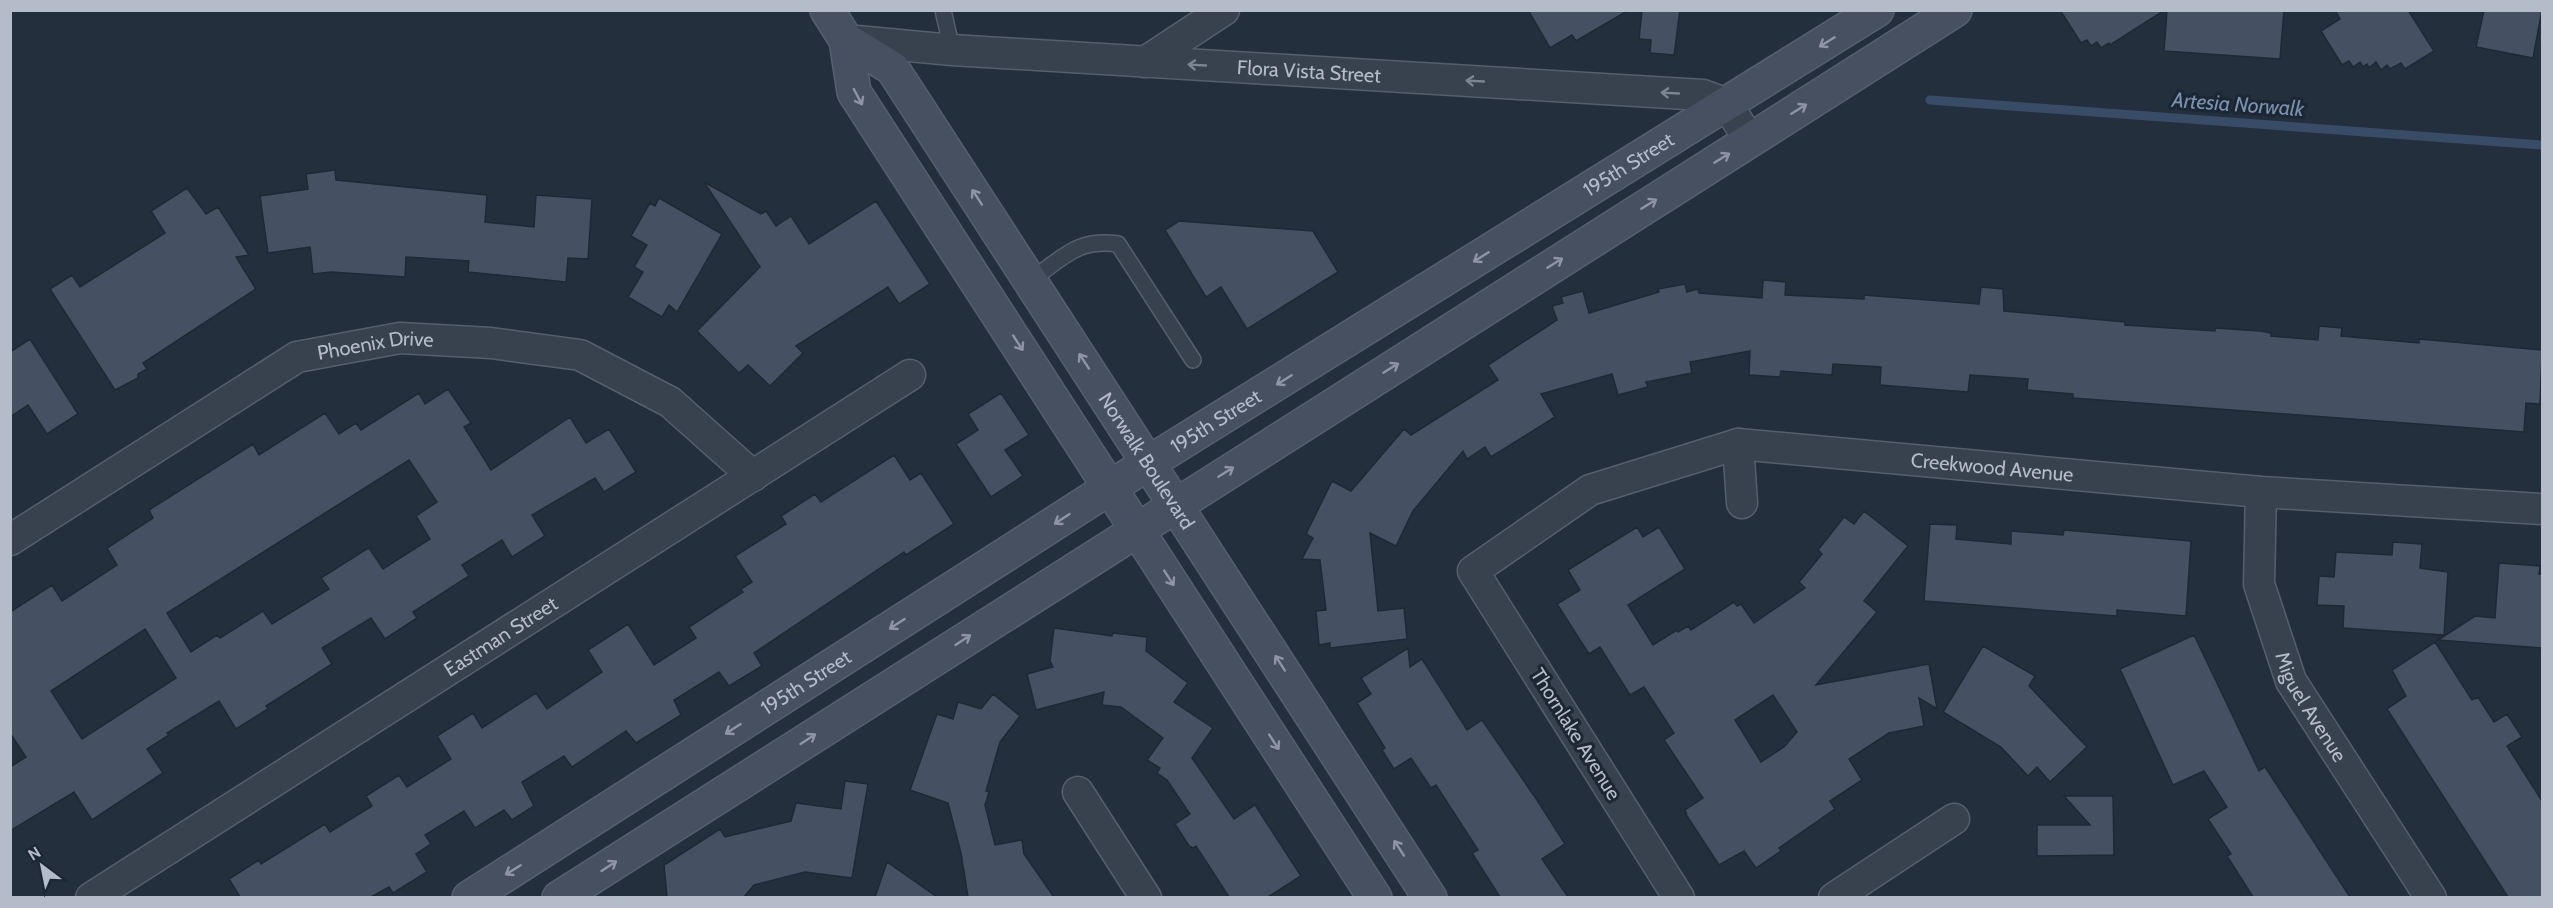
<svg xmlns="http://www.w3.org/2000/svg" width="2553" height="908" viewBox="0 0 2553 908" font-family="Cabin,sans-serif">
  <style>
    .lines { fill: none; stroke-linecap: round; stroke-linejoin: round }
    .stream { stroke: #394c67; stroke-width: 9 }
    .building { fill: #455162; stroke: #1f2835; stroke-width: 1.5; fill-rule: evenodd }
    .lane-casing { stroke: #565f6c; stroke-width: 18 }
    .street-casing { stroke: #565f6c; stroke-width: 33 }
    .secondary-casing { stroke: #565f6c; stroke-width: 36 }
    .lane { stroke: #38414e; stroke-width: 15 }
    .street { stroke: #38414e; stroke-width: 30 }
    .secondary { stroke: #465061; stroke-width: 33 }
    .oneway { stroke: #8e96a5 }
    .oneway2 { stroke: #7c8592 }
    .labels { text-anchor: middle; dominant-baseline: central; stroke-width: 6; stroke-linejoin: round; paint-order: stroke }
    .street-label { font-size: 20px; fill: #b4bcc9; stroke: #1d2633 }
    .water-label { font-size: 21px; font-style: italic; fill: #7c92b1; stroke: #1d2633 }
  </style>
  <rect width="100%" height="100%" fill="#242f3e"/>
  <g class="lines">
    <path class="stream" d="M 1930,100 L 2542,145"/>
  </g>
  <path class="building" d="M 1528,10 L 1629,10 L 1576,41 L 1572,35 L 1550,48 Z
    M 1642,10 L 1680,10 L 1674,55 L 1650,53 L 1651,40 L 1639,39 Z
    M 2060,10 L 2165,10 L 2110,45 L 2109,43 L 2101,48 L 2097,42 L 2091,46 L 2087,40 L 2081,43 Z
    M 2167,10 L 2284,10 L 2280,59 L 2164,51 Z
    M 2335,10 L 2408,10 L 2434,51 L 2405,69 L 2401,63 L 2390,69 L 2387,65 L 2381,70 L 2376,62 L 2369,68 L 2367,64 L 2363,67 L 2360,62 L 2353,67 L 2349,61 L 2342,65 L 2321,31 L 2340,19 Z
    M 2484,10 L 2542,10 L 2533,58 L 2476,47 Z
    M 335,170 L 336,180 L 487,195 L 485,222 L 534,227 L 536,195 L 592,199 L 588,259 L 568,258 L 566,282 L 468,272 L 469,261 L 406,257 L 405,277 L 331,272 L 313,274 L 310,247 L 268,253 L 260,196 L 308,189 L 306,174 Z
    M 704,182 L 761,214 L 766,211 L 776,226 L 791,216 L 809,244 L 876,201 L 930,284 L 899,304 L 888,287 L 796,346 L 803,353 L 770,386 L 748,365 L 739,373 L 697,331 L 760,267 Z
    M 187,188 L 206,214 L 218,207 L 249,255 L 236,257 L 256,289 L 143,363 L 147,369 L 138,374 L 138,378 L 115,390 L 50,289 L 72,275 L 80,287 L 165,233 L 151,211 Z
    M 659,198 L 722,234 L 677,312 L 669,305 L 662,317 L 628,297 L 643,272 L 634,267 L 647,245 L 631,236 L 650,203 L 655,206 Z
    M 1179,221 L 1313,231 L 1338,272 L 1247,329 L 1221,287 L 1206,297 L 1165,230 Z
    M 1763,280 L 1786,282 L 1785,295 L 1864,299 L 1864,295 L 1979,304 L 1981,287 L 2003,289 L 2004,311 L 2125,322 L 2125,325 L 2215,331 L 2215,328 L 2260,331 L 2271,333 L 2271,336 L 2318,340 L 2319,326 L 2342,328 L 2341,336 L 2419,343 L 2419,339 L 2542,350 L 2540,404 L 2526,403 L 2524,432 L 2073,398 L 2073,394 L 2027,390 L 2028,379 L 1970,375 L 1968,392 L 1880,385 L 1881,367 L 1833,364 L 1832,375 L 1781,371 L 1780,377 L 1749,375 L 1750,351 L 1690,362 L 1692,373 L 1646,382 L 1648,387 L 1618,395 L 1612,374 L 1541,394 L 1555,417 L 1491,457 L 1485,447 L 1467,459 L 1463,451 L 1413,511 L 1396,546 L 1370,533 L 1378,611 L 1404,608 L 1407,639 L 1330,648 L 1330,643 L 1319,645 L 1316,611 L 1326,610 L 1320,560 L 1302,559 L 1313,538 L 1306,534 L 1332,481 L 1351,491 L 1404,429 L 1411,435 L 1498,380 L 1488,365 L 1557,320 L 1552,306 L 1563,303 L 1561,297 L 1583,291 L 1589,313 L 1659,292 L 1658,289 L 1685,284 L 1687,292 L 1698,289 L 1699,293 L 1762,298 Z
    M 30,339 L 78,414 L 47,434 L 28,405 L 10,417 L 10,352 Z
    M 448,389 L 471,423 L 464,427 L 491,470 L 570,417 L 586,443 L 609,429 L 636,472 L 604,492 L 595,478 L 532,515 L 545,536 L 512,557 L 502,540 L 462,565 L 469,576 L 413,612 L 417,618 L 385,639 L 371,618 L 322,648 L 332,664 L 266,706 L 268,709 L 236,729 L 219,701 L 167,733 L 169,735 L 147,749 L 163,773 L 92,820 L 74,792 L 10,831 L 10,767 L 26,757 L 10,733 L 10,612 L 52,585 L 62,601 L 117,565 L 107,548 L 153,518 L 149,510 L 253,444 L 259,455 L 325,413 L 339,434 L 356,423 L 361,430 L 419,393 L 425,404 ZM 409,460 L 437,502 L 416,516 L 430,539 L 383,569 L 369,548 L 365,550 L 321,578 L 329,589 L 272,624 L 263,611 L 220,638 L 217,635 L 191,652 L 167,613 ZM 145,629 L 176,678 L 82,739 L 51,691 Z
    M 1001,393 L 1029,435 L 1005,450 L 1023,476 L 991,497 L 956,444 L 978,430 L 968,414 Z
    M 894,455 L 910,480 L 921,473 L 954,524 L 906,555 L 904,552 L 754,653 L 762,666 L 729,686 L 719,672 L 674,700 L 681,715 L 636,743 L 626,731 L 572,767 L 564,756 L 522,782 L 534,806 L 512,820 L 504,810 L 475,828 L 464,811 L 425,835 L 431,844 L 416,854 L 427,872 L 393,893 L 389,887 L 371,897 L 240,897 L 229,879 L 259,860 L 261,864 L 325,824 L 330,832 L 372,806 L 366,796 L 399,775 L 407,787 L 451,759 L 437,736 L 473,713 L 482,728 L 536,693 L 547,709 L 602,672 L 588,650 L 628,624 L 654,665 L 696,638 L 689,627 L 743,592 L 741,589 L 752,582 L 735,556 L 786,524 L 781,516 L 815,494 L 821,502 Z
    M 1864,511 L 1908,546 L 1864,601 L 1877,612 L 1816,685 L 1929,664 L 1937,709 L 1919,698 L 1924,726 L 1889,733 L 1849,759 L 1862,780 L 1830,801 L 1835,809 L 1779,848 L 1781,851 L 1756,868 L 1744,851 L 1719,865 L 1687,816 L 1685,810 L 1703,798 L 1664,740 L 1674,733 L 1644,687 L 1630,695 L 1600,647 L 1589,654 L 1557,604 L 1580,590 L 1568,570 L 1637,527 L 1643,537 L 1659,527 L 1685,569 L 1628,605 L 1653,645 L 1677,630 L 1678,632 L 1688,626 L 1691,630 L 1734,602 L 1737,606 L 1741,604 L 1754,623 L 1805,588 L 1799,582 L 1822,554 L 1818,550 L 1844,517 L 1854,524 ZM 1773,695 L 1797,732 L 1784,747 L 1761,762 L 1735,720 Z
    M 1930,524 L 1957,525 L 1956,539 L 2011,544 L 2011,531 L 2063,535 L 2064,530 L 2191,541 L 2186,616 L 2117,610 L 2117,616 L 1924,601 Z
    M 2393,542 L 2422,544 L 2420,568 L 2448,572 L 2444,635 L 2343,628 L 2344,606 L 2317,605 L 2319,576 L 2334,577 L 2336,552 L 2392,555 Z
    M 2499,563 L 2540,566 L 2539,574 L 2542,574 L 2542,648 L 2438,640 L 2475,616 L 2495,618 Z
    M 1054,628 L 1112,636 L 1113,633 L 1147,637 L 1146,651 L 1188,683 L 1174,702 L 1213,728 L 1192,758 L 1234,819 L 1255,805 L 1301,876 L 1268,897 L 1229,897 L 1196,846 L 1193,848 L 1189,846 L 1175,824 L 1190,814 L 1167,780 L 1157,773 L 1160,768 L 1147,760 L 1163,738 L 1121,707 L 1102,705 L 1104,692 L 1036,710 L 1027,674 L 1053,667 L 1050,661 Z
    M 2194,635 L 2259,771 L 2265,767 L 2350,897 L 2253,897 L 2227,856 L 2231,854 L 2208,819 L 2227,807 L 2204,771 L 2173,785 L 2120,669 Z
    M 2435,642 L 2472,700 L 2478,697 L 2494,722 L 2507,714 L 2522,737 L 2507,746 L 2542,801 L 2542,897 L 2508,897 L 2387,709 L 2406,696 L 2392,670 Z
    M 1983,646 L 2035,676 L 2029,686 L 2087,747 L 2050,782 L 2037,767 L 2028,776 L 2001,747 L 1943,712 Z
    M 1408,648 L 1410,667 L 1422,659 L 1467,730 L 1482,720 L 1537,800 L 1565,844 L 1542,859 L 1568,897 L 1500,897 L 1472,853 L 1478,850 L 1436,785 L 1431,788 L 1411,758 L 1394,769 L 1382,750 L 1385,748 L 1357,703 L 1371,694 L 1361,678 Z
    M 993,694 L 1020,716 L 1000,742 L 986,791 L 989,792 L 985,805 L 995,845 L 1022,840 L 1024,854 L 1054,897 L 968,897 L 961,853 L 948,803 L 910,790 L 937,714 L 953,719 L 958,702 L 981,709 Z
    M 845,781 L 868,784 L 852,878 L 805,872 L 754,885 L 744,897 L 667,897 L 664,865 L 720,829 L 725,837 L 791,821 L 796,803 L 841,809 Z
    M 2064,796 L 2113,796 L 2114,855 L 2037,856 L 2037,825 L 2090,825 Z
    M 887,862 L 937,897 L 875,897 Z"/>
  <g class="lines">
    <g class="lane-casing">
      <path id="lane" d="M 943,10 L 952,50
        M 1031,280 C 1063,258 1077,238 1118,244 L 1193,360"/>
    </g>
    <g class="street-casing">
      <g id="street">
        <path id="s1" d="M 846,40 L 952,50 L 1703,95 L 1727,104 L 1750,141"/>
        <path d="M 1145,62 L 1224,10"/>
        <path d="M 1738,444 L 1742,503"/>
        <path id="s2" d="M 2261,492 L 2259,584 L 2291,681 L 2431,898"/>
        <path id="s3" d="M 10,540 L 297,357 L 400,338 L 491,343 L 580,355 L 670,402 L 753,476"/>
        <path d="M 1078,792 L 1146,898"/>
        <path id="s4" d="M 91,898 L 910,375"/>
        <path id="s5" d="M 1679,898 L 1473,571 L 1590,490 L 1738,444 L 2261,492 L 2542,509"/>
        <path d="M 1834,898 L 1954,819"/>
      </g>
    </g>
    <g class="secondary-casing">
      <g id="secondary">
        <path d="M 827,10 L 846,40 L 854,92 L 1375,898"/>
        <path id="s6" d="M 846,40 L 892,68 L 1430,898"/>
        <path id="s7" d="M 469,898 L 1150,462 L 1877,10"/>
        <path d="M 559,898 L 1955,10"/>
      </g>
    </g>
    <use href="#lane" class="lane"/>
    <use href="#street" class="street"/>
    <use href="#secondary" class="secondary"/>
  </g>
  <defs><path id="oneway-shaft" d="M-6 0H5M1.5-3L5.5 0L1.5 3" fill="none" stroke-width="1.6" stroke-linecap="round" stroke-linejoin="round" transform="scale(1.5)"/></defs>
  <g class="oneway">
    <use href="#oneway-shaft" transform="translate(1827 42) rotate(148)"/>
    <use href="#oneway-shaft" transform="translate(858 97) rotate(62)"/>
    <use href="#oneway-shaft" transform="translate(1799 109) rotate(-32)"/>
    <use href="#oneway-shaft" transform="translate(1722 158) rotate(-32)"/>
    <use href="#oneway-shaft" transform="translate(977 197) rotate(-123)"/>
    <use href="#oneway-shaft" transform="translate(1649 204) rotate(-32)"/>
    <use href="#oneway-shaft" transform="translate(1481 257) rotate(148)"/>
    <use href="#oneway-shaft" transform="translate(1555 263) rotate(-32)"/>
    <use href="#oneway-shaft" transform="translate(1018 343) rotate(57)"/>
    <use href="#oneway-shaft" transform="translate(1084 361) rotate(-123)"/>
    <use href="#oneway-shaft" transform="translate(1391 368) rotate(-32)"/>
    <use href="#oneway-shaft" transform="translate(1284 380) rotate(148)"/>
    <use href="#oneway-shaft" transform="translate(1226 472) rotate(-32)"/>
    <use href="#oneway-shaft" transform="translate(1062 519) rotate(147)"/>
    <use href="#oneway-shaft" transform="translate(1169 578) rotate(57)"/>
    <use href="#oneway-shaft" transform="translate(897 624) rotate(147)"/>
    <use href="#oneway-shaft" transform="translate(963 640) rotate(-33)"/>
    <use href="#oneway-shaft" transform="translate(1280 663) rotate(-123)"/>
    <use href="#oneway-shaft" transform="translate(733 729) rotate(147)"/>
    <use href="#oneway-shaft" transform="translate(808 739) rotate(-33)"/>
    <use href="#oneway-shaft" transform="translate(1274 742) rotate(57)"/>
    <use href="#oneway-shaft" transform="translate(1399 848) rotate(-123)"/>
    <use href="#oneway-shaft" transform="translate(609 866) rotate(-33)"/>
    <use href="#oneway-shaft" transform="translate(513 870) rotate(148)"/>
  </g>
  <g class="oneway2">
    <use href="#oneway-shaft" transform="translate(1197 65) rotate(-177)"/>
    <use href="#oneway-shaft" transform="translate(1475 81) rotate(-177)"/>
    <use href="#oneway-shaft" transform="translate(1670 93) rotate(-177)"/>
  </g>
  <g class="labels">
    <g class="street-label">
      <text stroke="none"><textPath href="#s1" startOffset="464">Flora Vista Street</textPath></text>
      <text stroke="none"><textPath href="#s7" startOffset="1372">195th Street</textPath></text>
      <text stroke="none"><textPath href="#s3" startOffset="420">Phoenix Drive</textPath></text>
      <text stroke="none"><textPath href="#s7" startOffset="886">195th Street</textPath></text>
      <text stroke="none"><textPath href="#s6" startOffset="522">Norwalk Boulevard</textPath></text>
      <text stroke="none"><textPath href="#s5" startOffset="939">Creekwood Avenue</textPath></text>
      <text stroke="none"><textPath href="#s4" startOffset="486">Eastman Street</textPath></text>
      <text stroke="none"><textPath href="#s7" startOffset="400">195th Street</textPath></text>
      <text stroke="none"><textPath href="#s2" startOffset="226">Miguel Avenue</textPath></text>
      <text transform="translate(1576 734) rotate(58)">Thornlake Avenue</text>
    </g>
    <g class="water-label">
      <text transform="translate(2238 104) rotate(4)">Artesia Norwalk</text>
    </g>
  </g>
  <rect width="2553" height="908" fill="none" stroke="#b4bcc9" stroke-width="24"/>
  <g transform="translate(42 866) rotate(328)" stroke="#1d2633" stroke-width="4.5" paint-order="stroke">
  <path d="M0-4.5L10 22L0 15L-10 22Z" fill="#b4bcc9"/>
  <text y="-9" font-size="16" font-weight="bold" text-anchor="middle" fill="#b4bcc9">N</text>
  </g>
</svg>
